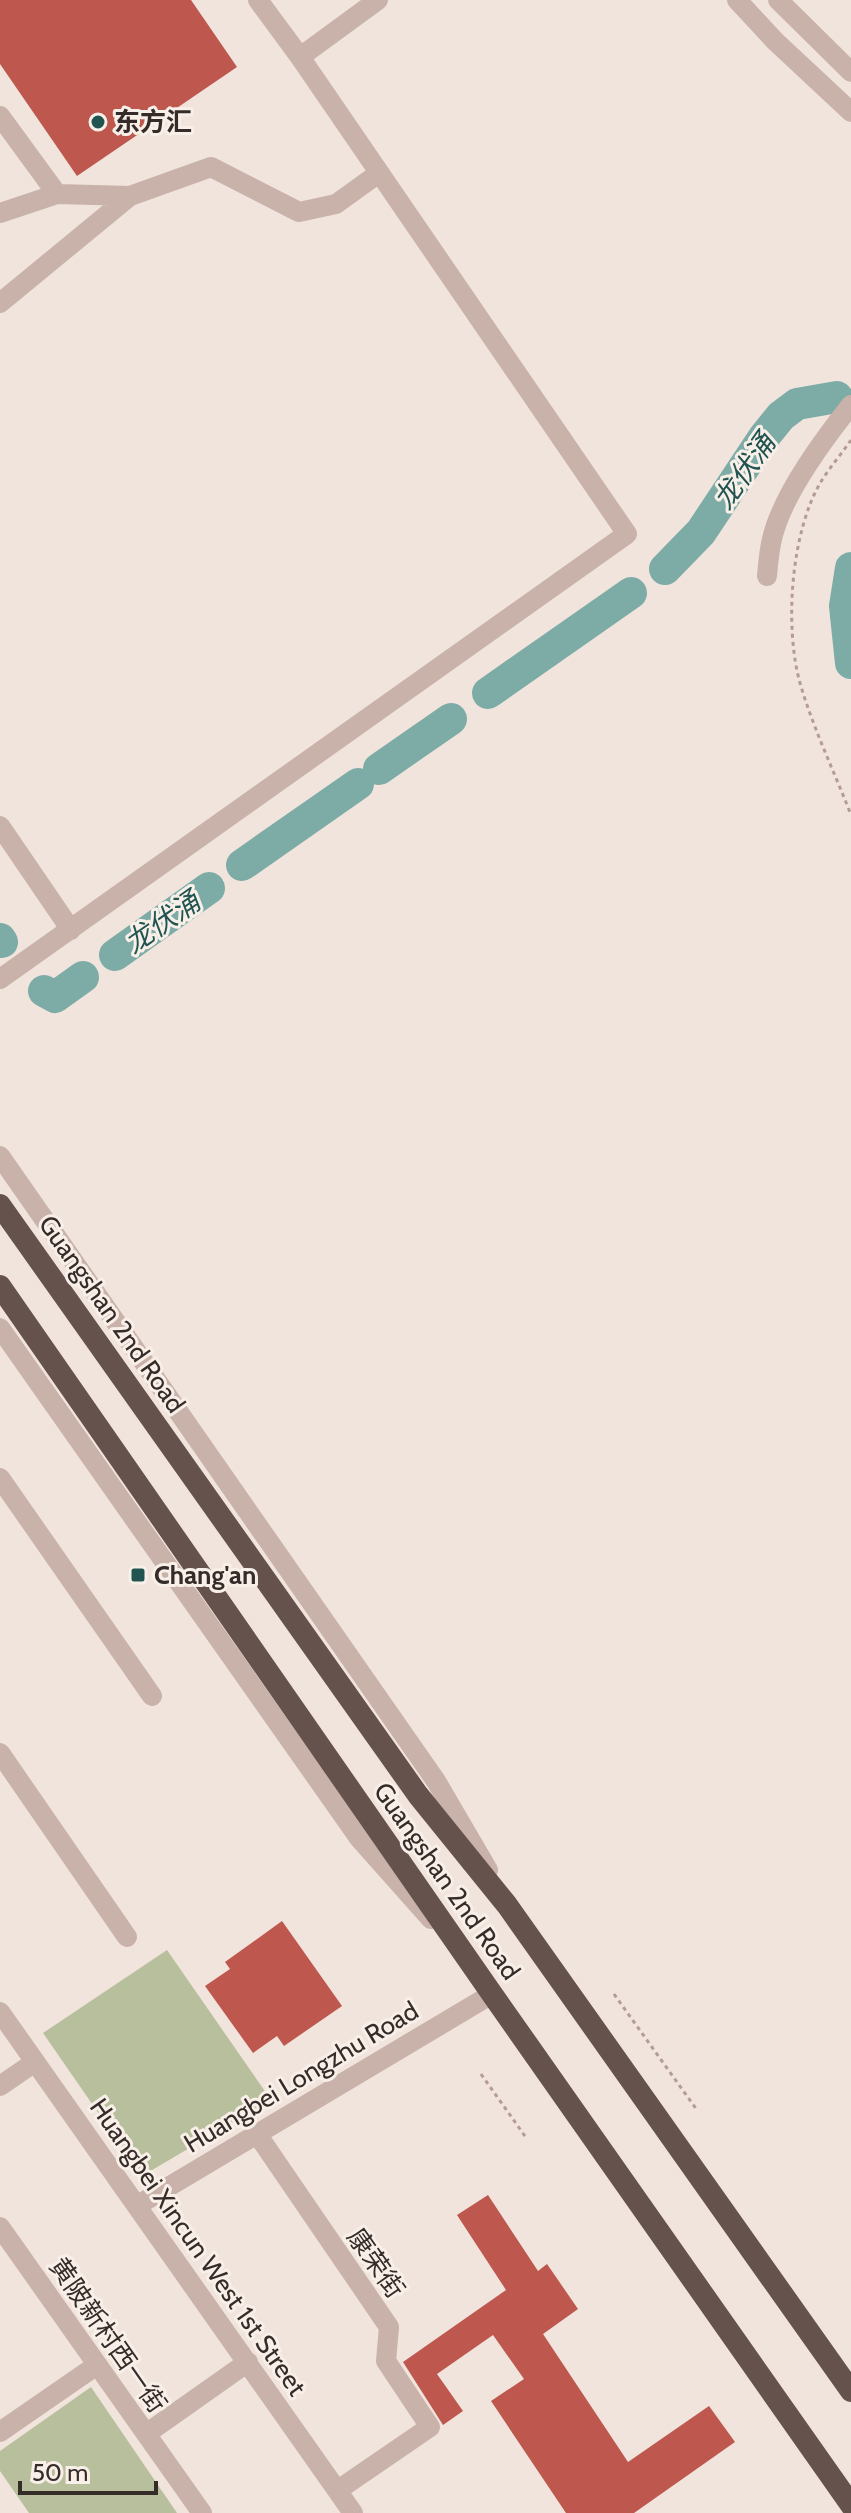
<svg xmlns="http://www.w3.org/2000/svg" width="851" height="2513" viewBox="0 0 851 2513" font-family="Cabin,'Noto Sans SC',sans-serif">
  <style>
    .green { fill: #b8bf9d }
    .lines { fill: none; stroke-linecap: round; stroke-linejoin: round }
    .river { stroke: #7daca7; stroke-width: 32 }
    .building { fill: #be574d }
    .path { stroke: #b49c93; stroke-width: 3; stroke-dasharray: 4 4; stroke-linecap: butt }
    .minor { stroke: #c8b2a9; stroke-width: 20 }
    .tertiary { stroke: #c8b2a9; stroke-width: 20 }
    .trunk { stroke: #66524d; stroke-width: 22 }
    .poi-dot { fill: #215450; stroke: #f8efe8; stroke-width: 3 }
    .labels { text-anchor: middle; dominant-baseline: central; stroke-width: 6; stroke-linejoin: round; paint-order: stroke }
    .poi-label { font-size: 26px; font-weight: bold; fill: #352b28; stroke: #f8efe8; text-anchor: start }
    .street-label { font-size: 26px; fill: #352b28; stroke: #f8efe8 }
    .water-label { font-size: 28px; font-style: italic; fill: #215450; stroke: #f8efe8 }
  </style>
  <rect width="100%" height="100%" fill="#f0e4dc"/>
  <path class="green" d="M 167,1950 L 271,2100 L 142,2176 L 43,2033 Z
    M 91,2387 L 177,2513 L 29,2513 L 0,2471 L 0,2451 Z"/>
  <g class="lines">
    <path class="river" d="M 851,568 L 845,606 L 851,663
      M 665,569 L 701,532 L 764,437 L 781,416 L 797,404 L 837,397
      M 488,693 L 631,593
      M 379,769 L 451,719
      M 242,865 L 358,784
      M 0,939 L 2,942
      M 115,955 L 209,888
      M 44,991 L 55,997 L 83,977"/>
  </g>
  <path class="building" d="M 0,0 L 191,0 L 237,67 L 77,176 L 0,64 Z
    M 282,1921 L 342,2006 L 284,2046 L 277,2036 L 253,2053 L 205,1986 L 230,1969 L 225,1962 Z
    M 488,2195 L 538,2271 L 547,2264 L 578,2309 L 543,2334 L 628,2462 L 709,2406 L 735,2442 L 634,2513 L 566,2513 L 491,2401 L 524,2379 L 493,2335 L 437,2374 L 463,2411 L 443,2425 L 403,2362 L 506,2290 L 457,2215 Z"/>
  <g class="lines">
    <path class="path" d="M 851,440 C 842,453 831,466 822,480 C 791,530 784,626 800,683 C 813,728 834,771 851,815
      M 614,1994 L 697,2110
      M 481,2074 L 527,2139"/>
    <path class="minor" d="M 258,0 L 300,57 L 378,0
      M 737,0 L 775,41 L 851,112
      M 778,0 L 851,72
      M 0,116 L 57,194
      M 0,213 L 57,194 L 130,196
      M 0,303 L 130,196 L 211,167 L 299,212 L 336,204 L 379,173
      M 767,576 C 768,564 769,551 772,539 C 782,495 823,440 851,405
      M 0,826 L 71,930
      M 0,979 L 627,534 L 300,57
      M 0,1478 L 152,1696
      M 0,1753 L 127,1937
      M 0,2012 L 353,2513
      M 0,2086 L 35,2062
      M 257,2134 L 389,2327 L 386,2361 L 430,2427 L 338,2490
      M 138,2205 L 492,1994
      M 0,2227 L 202,2513
      M 0,2432 L 97,2365
      M 146,2434 L 248,2362"/>
    <path class="tertiary" d="M 0,1156 L 436,1781 L 488,1870
      M 0,1328 L 359,1838 L 431,1919"/>
    <path class="trunk" d="M 0,1205 L 418,1795 L 507,1905 L 851,2391
      M 0,1286 L 492,1994 L 851,2505"/>
  </g>
  <g class="poi-dot">
    <circle cx="98" cy="122" r="8"/>
    <rect x="130" y="1567" width="16" height="16" rx="4"/>
  </g>
  <g class="labels">
    <g class="poi-label">
      <text x="114" y="122">东方汇</text>
      <text x="154" y="1575">Chang'an</text>
    </g>
    <g class="street-label">
      <text transform="translate(112 1314) rotate(55)">Guangshan 2nd Road</text>
      <text transform="translate(447 1881) rotate(55)">Guangshan 2nd Road</text>
      <text transform="translate(301 2077) rotate(-31)">Huangbei Longzhu Road</text>
      <text transform="translate(198 2247) rotate(55)">Huangbei Xincun West 1st Street</text>
      <text transform="translate(376 2263) rotate(55)">康荣街</text>
      <text transform="translate(108 2335) rotate(55)">黄陂新村西一街</text>
    </g>
    <g class="water-label">
      <text transform="translate(744 471) rotate(-55)">龙伏涌</text>
      <text transform="translate(162 922) rotate(-35)">龙伏涌</text>
    </g>
  </g>
  <path d="M20 2481v12h136v-12" fill="none" stroke="#352b28" stroke-width="4"/>
  <text x="32" y="2481" font-size="24" fill="#352b28" stroke="#f8efe8" stroke-width="6" paint-order="stroke">50 m</text>
</svg>
